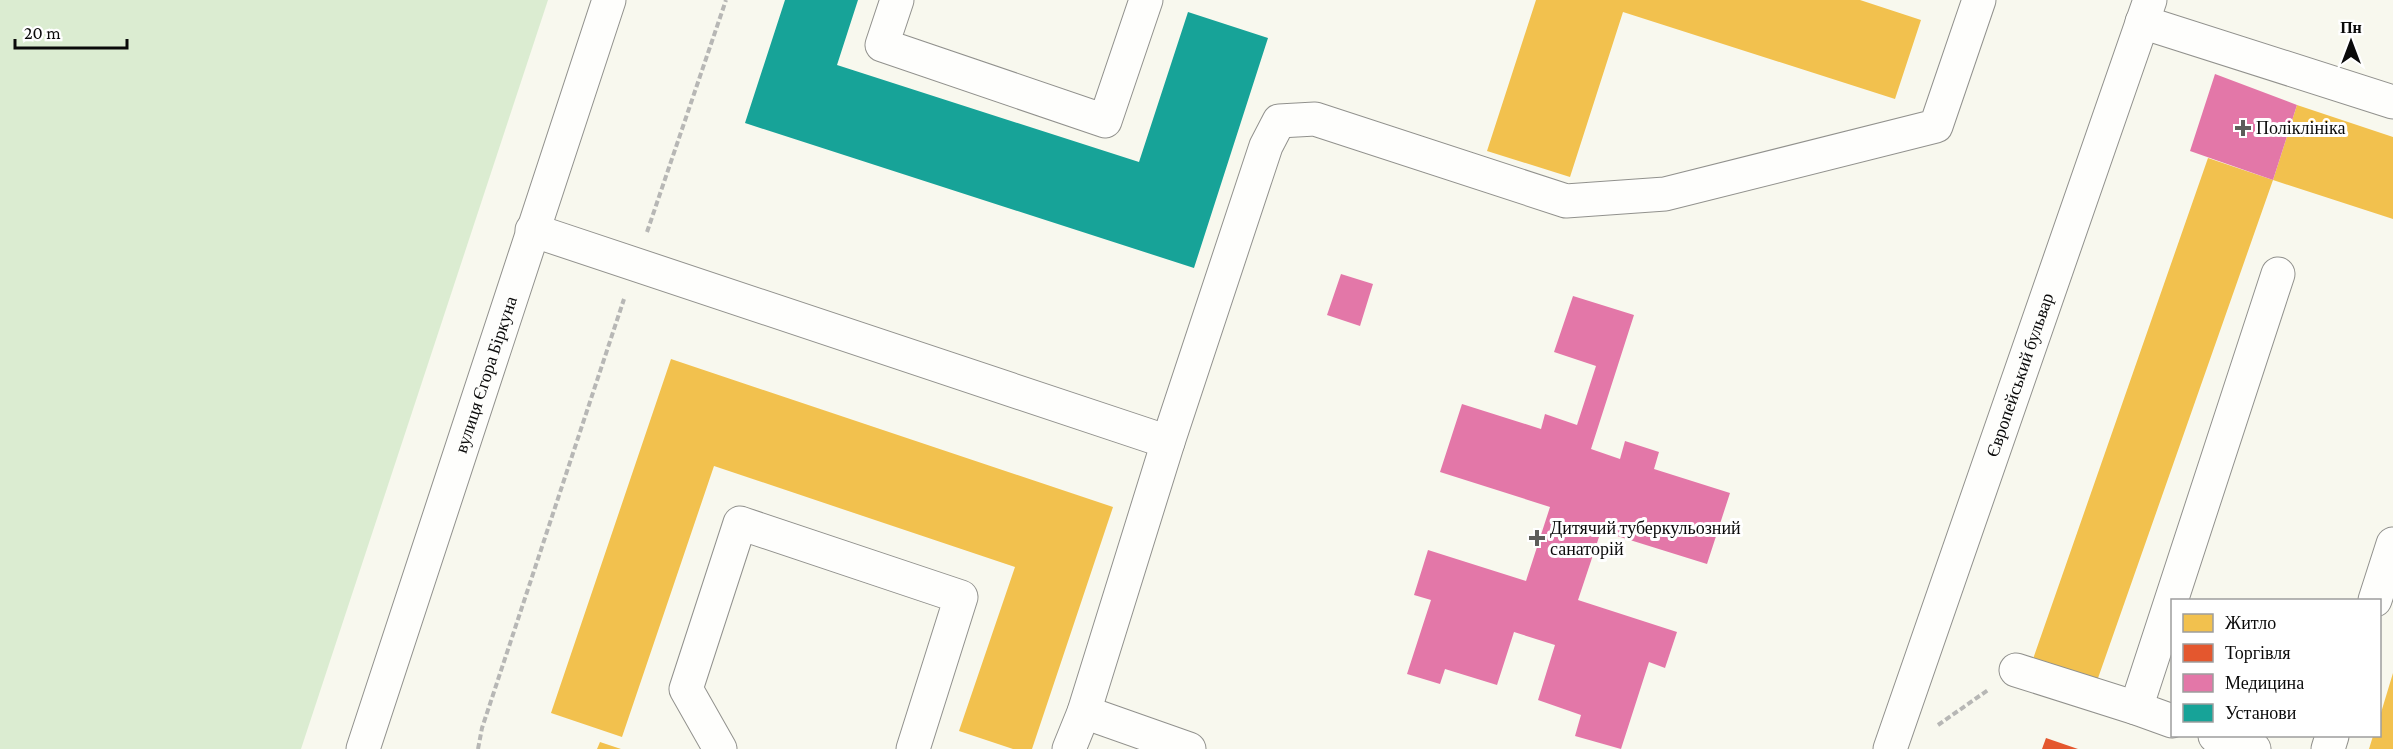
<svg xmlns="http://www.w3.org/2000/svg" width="2393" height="749" viewBox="0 0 2393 749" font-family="'Crimson Pro',serif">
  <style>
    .green { fill: #dbecd1 }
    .homes { fill: #f2c14e }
    .shops { fill: #e4572e }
    .health { fill: #e377a8 }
    .public { fill: #17a398 }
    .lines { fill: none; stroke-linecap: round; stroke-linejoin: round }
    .minor-casing { stroke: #91918d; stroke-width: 35 }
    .path { stroke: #b7b7b5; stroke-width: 4; stroke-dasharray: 6 3; stroke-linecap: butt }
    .minor { stroke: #fefefc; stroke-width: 33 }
    .poi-dot { fill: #5d5d5a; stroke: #fff; stroke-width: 2 }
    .labels { text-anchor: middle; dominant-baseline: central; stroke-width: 6; stroke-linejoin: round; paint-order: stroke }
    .poi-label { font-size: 18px; fill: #0a0a0a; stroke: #fff; text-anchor: start }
    .street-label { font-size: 18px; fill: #0a0a0a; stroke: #fff }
  </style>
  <rect width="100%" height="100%" fill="#f8f8ee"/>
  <path class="green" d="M 0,0 L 548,0 L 301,749 L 0,749 Z"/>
  <path class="homes" d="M 1536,0 L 1860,0 L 1921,20 L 1895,99 L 1623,12 L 1570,177 L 1487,151 Z
    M 2297,105 L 2393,137 L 2393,219 L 2273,180 L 2097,681 L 2033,659 L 2208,158 L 2273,180 Z
    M 671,359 L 1113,507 L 1032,749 L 1013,749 L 959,731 L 1015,567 L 714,466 L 622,737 L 551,713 Z
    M 2393,673 L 2393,749 L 2369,749 L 2373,736 L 2380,736 L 2380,716 Z
    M 600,742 L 621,749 L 597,749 Z"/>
  <path class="shops" d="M 2046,738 L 2078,749 L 2042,749 Z"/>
  <path class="health" d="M 2215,74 L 2297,105 L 2273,180 L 2190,151 Z
    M 1341,274 L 1373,284 L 1360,326 L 1327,315 Z
    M 1573,296 L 1634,315 L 1591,449 L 1620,459 L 1625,441 L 1659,452 L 1654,469 L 1730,493 L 1707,564 L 1601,531 L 1578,600 L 1677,632 L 1665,668 L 1649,662 L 1621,749 L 1575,736 L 1581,715 L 1538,700 L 1555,645 L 1514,632 L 1497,685 L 1445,669 L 1440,684 L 1407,674 L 1431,600 L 1414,595 L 1428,550 L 1526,581 L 1550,507 L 1440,472 L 1462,404 L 1541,429 L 1545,414 L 1577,425 L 1596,366 L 1554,352 Z"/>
  <path class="public" d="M 785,0 L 858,0 L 837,65 L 1139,162 L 1188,12 L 1268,38 L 1194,268 L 745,123 Z"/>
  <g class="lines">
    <g class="minor-casing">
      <g id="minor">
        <path d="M 897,0 L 882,45 L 1105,121 L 1146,0"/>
        <path d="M 2142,22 L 2393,102"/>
        <path d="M 532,230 L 1168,442"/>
        <path d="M 2375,600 L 2393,544"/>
        <path d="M 2016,670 L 2136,708"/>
        <path d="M 1084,712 L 1189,749"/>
        <path d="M 2172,721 L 2136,708 L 2278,274"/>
        <path d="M 2215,736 L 2254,749"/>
        <path id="s1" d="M 363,749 L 609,0"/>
        <path d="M 720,749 L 686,689 L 740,523 L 961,597 L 913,749"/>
        <path d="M 1069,749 L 1084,712 L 1168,442 L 1266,146 L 1279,121 L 1315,119 L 1566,201 L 1665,194 L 1936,126 L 1979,0"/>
        <path id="s2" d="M 1890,749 L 2150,0"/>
        <path d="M 2328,749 L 2332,736"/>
      </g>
    </g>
    <path class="path" d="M 647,232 L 726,0
      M 1938,725 L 1988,690
      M 478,749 L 482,728 L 624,299"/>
    <use href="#minor" class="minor"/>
  </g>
  <g class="poi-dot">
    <path d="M2240 119h6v6h6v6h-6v6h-6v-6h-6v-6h6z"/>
    <path d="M1534 529h6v6h6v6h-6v6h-6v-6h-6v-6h6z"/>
  </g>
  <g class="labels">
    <g class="poi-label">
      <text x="2256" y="128">Поліклініка</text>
      <text x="1550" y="528">Дитячий туберкульозний<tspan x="1550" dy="21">санаторій</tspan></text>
    </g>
    <g class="street-label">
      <text stroke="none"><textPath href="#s1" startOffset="394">вулиця Єгора Біркуна</textPath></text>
      <text stroke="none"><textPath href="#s2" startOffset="396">Європейський бульвар</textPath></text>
    </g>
  </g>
  <rect x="2171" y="599" width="210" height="138" fill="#ffffff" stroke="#9d9d9d" stroke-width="1.5"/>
  <rect x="2183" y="614" width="30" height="18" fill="#f2c14e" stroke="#9d9d9d" stroke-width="1.5"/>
  <text x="2225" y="629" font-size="18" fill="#0a0a0a">Житло</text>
  <rect x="2183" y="644" width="30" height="18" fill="#e4572e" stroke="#9d9d9d" stroke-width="1.5"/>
  <text x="2225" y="659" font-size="18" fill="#0a0a0a">Торгівля</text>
  <rect x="2183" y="674" width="30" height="18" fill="#e377a8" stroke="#9d9d9d" stroke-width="1.5"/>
  <text x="2225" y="689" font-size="18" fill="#0a0a0a">Медицина</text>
  <rect x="2183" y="704" width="30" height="18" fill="#17a398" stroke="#9d9d9d" stroke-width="1.5"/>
  <text x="2225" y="719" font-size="18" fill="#0a0a0a">Установи</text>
  <g transform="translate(2351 42)" stroke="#ffffff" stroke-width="4.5" paint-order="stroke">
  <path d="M0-4.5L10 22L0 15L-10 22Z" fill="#0a0a0a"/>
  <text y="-9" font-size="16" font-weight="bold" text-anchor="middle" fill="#0a0a0a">Пн</text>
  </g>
  <path d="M15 39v9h112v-9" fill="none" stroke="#0a0a0a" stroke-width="3"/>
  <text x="24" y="39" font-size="18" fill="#0a0a0a" stroke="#ffffff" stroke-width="4.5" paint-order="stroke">20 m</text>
</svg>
